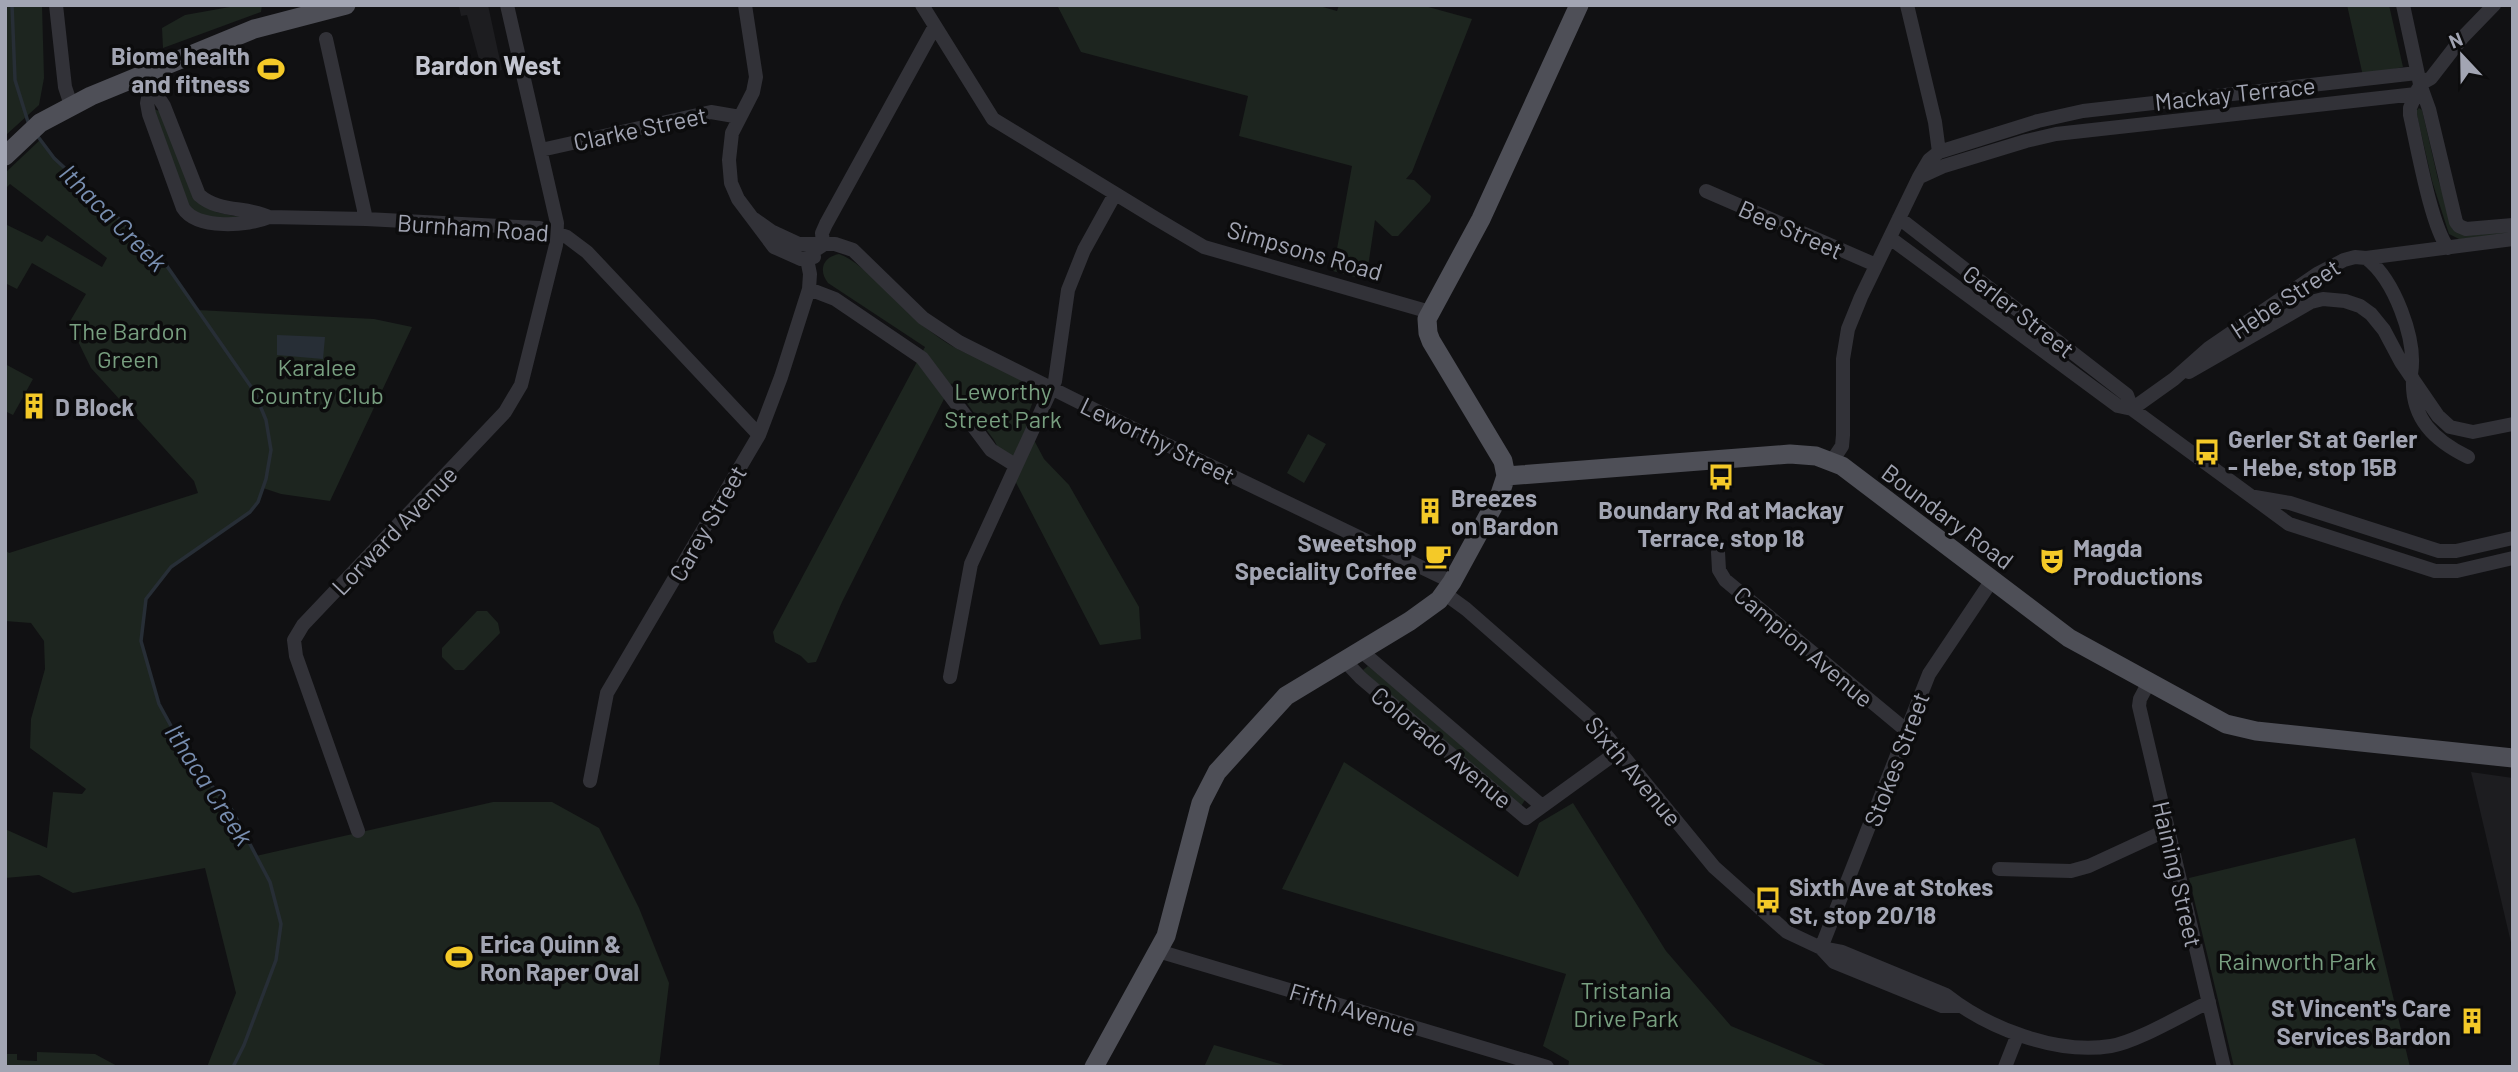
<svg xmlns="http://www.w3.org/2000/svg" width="2518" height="1072" viewBox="0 0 2518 1072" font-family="Barlow,sans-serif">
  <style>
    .built { fill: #1d1d20 }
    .green { fill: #1d251f }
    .water { fill: #272e36 }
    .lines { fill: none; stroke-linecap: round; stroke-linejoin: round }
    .stream { stroke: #272e36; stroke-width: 3.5 }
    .minor { stroke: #323238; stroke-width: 14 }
    .major { stroke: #4e4f57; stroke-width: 19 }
    .labels { text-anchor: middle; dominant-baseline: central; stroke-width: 7; stroke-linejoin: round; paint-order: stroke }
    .poi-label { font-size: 24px; font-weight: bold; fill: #a2a5b3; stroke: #0c0c0d; text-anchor: start }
    .street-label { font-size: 24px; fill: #a2a5b3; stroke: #0c0c0d }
    .park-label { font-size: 24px; fill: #789f80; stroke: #0c0c0d }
    .neighbourhood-label { font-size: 26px; font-weight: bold; fill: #c3c5d0; stroke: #0c0c0d }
    .water-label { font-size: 26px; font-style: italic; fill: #788eb0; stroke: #0c0c0d }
  </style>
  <rect width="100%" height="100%" fill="#111113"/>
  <path class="built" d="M 488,5 L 502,70 L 483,74 L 467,15 L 461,16 L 459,6 Z
    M 2471,772 L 2513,778 L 2513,951 Z"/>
  <path class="green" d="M 5,5 L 42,5 L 44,78 L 39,105 L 6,135 Z
    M 241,5 L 262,5 L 261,12 L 163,48 L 162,28 L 185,15 Z
    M 1057,5 L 1316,5 L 1337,11 L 1339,5 L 1421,5 L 1472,19 L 1412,172 L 1406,179 L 1414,180 L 1431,196 L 1430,201 L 1398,236 L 1392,236 L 1375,220 L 1366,280 L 1333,271 L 1352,166 L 1239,136 L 1248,96 L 1081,52 Z
    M 2347,5 L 2389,5 L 2403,67 L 2363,76 Z
    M 2419,108 L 2422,110 L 2438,179 L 2452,221 L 2513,227 L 2513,234 L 2461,240 L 2449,234 L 2432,181 L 2416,111 Z
    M 154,109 L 159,111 L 216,212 L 234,216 L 260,217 L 203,219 L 189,212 Z
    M 40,140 L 54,158 L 162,259 L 197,310 L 374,319 L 412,327 L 330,501 L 281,494 L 263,488 L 258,502 L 250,512 L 171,567 L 146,598 L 141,641 L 159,704 L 188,757 L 232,810 L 256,856 L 493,802 L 552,802 L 599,828 L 639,908 L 669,983 L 659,1067 L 207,1067 L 236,993 L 205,868 L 73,893 L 39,875 L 5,878 L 5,829 L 47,848 L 53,792 L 82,794 L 86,789 L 30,748 L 31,719 L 45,669 L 44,641 L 31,623 L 5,621 L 5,550 L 9,553 L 198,493 L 194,481 L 91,368 L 69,323 L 86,294 L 32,263 L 17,289 L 5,283 L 5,224 L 42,242 L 47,235 L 102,267 L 107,258 L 10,184 L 5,189 L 5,173 Z
    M 839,254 C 867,264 901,311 930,331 C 937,336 945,342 952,346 C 977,360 1021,371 1035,396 L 1025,423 L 1044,459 L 1069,485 L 1139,607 L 1141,639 L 1100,645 L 994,440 L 952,383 L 842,602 L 816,662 L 808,663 L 801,656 L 775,642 L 773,632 L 925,347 L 828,283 C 818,270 823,257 839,254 Z
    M 5,364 L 33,379 L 13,415 L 5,411 Z
    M 1308,434 L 1326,444 L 1304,483 L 1287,473 Z
    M 477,611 L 487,611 L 498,623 L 500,633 L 464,670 L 455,670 L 442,657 L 442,648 Z
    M 1368,666 L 1528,795 L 1518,811 L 1365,673 L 1363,670 Z
    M 1344,762 L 1518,877 L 1539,823 L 1573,803 L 1666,951 L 1731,1026 L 1830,1067 L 1568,1067 L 1569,1061 L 1543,1046 L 1566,974 L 1282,889 Z
    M 2355,838 L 2410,1067 L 2234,1067 L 2189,878 Z
    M 1214,1045 L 1291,1067 L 1204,1067 Z
    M 5,1051 L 7,1054 L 17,1054 L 17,1060 L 37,1061 L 37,1052 L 95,1054 L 119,1067 L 5,1067 Z"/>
  <path class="water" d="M 277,335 L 325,337 L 323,359 L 277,355 Z"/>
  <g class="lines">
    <path class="stream" d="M 12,5 L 15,80 L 29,125
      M 36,134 L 54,158 L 162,259 L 254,391 L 266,420 L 271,450 L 266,479 L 258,502 L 250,512 L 171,567 L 146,599 L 141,641 L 159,704 L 188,757 L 232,810 L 270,882 L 281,924 L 276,960 L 244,1045 L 233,1067"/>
    <path class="minor" d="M 56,5 L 65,87 L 71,105
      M 745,5 L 756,77 L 753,92 L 732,133 L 729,160 L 731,183 L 738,199 L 774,247 L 801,259 L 814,257
      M 922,5 L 993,119 L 1155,218 L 1204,247 L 1430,312
      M 1907,5 L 1935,122 L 1939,152
      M 2403,5 L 2420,84 L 2429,109 L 2456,222 L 2459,226 L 2466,229 L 2513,225
      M 326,39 L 366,219
      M 148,81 L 164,106 L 199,195 C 219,213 247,206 269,217
      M 2420,84 L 2431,78 L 2462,38 L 2494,5
      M 150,88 L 147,103 L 149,114 L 183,208 C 197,230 248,226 269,217 L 366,219 L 539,228 L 567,237 L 587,252 L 759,435
      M 2418,89 L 2410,108 L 2410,115 C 2417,145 2431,226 2448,248
      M 541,150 L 711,112 L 740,117
      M 1920,177 L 1944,166 L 2026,141 L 2056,134 L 2416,94
      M 1706,191 L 1876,265
      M 1899,218 L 2127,395 L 2132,409
      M 754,219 L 771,231 L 799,244 L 835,244 L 853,250 L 923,318 L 959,342 L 1107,416 L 1452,582
      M 1890,238 L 2118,406 L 2132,409 L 2289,524 L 2435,571 L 2457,571 L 2513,558
      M 817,249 L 823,245 L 822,233 L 826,224 L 935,26
      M 2366,258 C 2394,279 2417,339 2411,374
      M 809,289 L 835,299 L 922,358 L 991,450 L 1015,465
      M 2189,372 L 2311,302 L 2323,299 L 2345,301 L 2360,306 L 2371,314 L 2384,330 L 2401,362 L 2438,416 L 2450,427 L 2473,432 L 2513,424
      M 2413,379 C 2411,419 2435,441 2468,457
      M 2132,409 L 2174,379 L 2209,348 L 2317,274 L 2344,260 L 2355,257 L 2366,258 L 2513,239
      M 1832,461 L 1842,446 L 1843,435 L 1843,359 L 1848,329 L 1861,297 L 1919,177 L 1929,160 L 1939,152 L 2038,121 L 2083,111 L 2417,73
      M 2255,497 L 2290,503 L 2439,551 L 2456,551 L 2513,538
      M 1718,552 L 1719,570 L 1725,580 L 1907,731
      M 1444,593 L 1466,609 L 1597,724 L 1714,867 L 1787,932 L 1821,948 L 1842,952 L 1946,995 C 1988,1028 2056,1055 2111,1046 C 2137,1042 2183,1014 2209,1002
      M 1360,650 L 1542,806
      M 1344,660 L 1361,678 L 1526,818 L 1620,750
      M 950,677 L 971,564 L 1055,381 L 1068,290 L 1084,250 L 1115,194
      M 2149,682 L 2140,699 L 2139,706 L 2224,1067
      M 590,781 L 607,693 L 759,435 L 781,377 L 809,289 L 810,274 L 807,259
      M 358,831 L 296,656 L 294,640 L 303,625 L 505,412 L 521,385 L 556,245 L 557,223 L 507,5
      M 1999,869 L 2071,871 L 2089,866 L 2167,830
      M 1821,948 L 1929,674 L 1992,580
      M 1821,948 L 1834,962 L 1942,1006 L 1961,1006
      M 1158,951 L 1547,1067
      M 2005,1067 L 2018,1034"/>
    <path class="major" d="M 5,156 L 40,123 L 91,96 L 254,29 L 346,5
      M 1506,476 L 1790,454 L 1816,456 L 1842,466 L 2069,638 L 2226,724 L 2256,731 L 2513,758
      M 1094,1067 L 1166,936 L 1201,803 L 1217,772 L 1286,696 L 1410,621 L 1439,600 L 1452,582 L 1500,494 L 1506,476 L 1503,461 L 1431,341 L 1428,333 L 1427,319 L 1481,219 L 1579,5"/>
  </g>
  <defs>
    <g id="stadium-bare" transform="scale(2.1)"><path d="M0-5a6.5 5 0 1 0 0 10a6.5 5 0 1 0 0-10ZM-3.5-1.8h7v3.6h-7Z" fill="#f4c928" stroke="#0c0c0d" stroke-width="2.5" paint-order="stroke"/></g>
    <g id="building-bare" transform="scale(2.1)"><path d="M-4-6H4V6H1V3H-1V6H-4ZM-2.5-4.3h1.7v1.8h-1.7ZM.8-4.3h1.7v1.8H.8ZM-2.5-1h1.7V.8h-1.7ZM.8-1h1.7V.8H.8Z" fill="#f4c928" stroke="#0c0c0d" stroke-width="2.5" paint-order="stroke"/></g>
    <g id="bus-bare" transform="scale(2.1)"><path d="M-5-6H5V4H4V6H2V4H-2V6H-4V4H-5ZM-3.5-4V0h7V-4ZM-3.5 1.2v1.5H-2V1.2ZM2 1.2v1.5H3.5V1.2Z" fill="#f4c928" stroke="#0c0c0d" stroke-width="2.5" paint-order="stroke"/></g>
    <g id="cafe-bare" transform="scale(2.1)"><path d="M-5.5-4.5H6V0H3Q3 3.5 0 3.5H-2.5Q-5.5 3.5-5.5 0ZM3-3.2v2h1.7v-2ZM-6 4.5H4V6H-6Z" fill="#f4c928" stroke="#0c0c0d" stroke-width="2.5" paint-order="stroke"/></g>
    <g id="theatre-bare" transform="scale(2.1)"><path d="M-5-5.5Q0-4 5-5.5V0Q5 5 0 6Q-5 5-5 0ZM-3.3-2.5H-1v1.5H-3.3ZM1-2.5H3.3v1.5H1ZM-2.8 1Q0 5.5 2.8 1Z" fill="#f4c928" stroke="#0c0c0d" stroke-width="2.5" paint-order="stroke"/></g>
  </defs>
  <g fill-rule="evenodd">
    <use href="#stadium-bare" x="271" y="69"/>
    <use href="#building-bare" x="34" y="406"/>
    <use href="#bus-bare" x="2207" y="452"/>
    <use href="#bus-bare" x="1721" y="477"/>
    <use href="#building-bare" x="1430" y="511"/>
    <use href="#cafe-bare" x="1438" y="556"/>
    <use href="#theatre-bare" x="2052" y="561"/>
    <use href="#bus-bare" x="1768" y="900"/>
    <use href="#stadium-bare" x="459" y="957"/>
    <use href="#building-bare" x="2472" y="1021"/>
  </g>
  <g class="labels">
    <g class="poi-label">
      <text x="250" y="55" text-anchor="end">Biome health<tspan x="250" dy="28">and fitness</tspan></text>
      <text x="55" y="406">D Block</text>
      <text x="2228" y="438">Gerler St at Gerler<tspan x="2228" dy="28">- Hebe, stop 15B</tspan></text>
      <text x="1451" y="497">Breezes<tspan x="1451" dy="28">on Bardon</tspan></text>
      <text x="1721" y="509" text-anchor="middle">Boundary Rd at Mackay<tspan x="1721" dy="28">Terrace, stop 18</tspan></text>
      <text x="1417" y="542" text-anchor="end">Sweetshop<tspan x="1417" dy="28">Speciality Coffee</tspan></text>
      <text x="2073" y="547">Magda<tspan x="2073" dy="28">Productions</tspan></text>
      <text x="1789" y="886">Sixth Ave at Stokes<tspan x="1789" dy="28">St, stop 20/18</tspan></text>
      <text x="480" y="943">Erica Quinn &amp;<tspan x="480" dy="28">Ron Raper Oval</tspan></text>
      <text x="2451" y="1007" text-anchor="end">St Vincent's Care<tspan x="2451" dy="28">Services Bardon</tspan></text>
    </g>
    <g class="street-label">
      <text transform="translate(2235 93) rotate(-6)">Mackay Terrace</text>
      <text transform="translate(640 128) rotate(-12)">Clarke Street</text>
      <text transform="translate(473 227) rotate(4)">Burnham Road</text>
      <text transform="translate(1791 229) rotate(24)">Bee Street</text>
      <text transform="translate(1305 250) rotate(16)">Simpsons Road</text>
      <text transform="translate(2285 298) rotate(-33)">Hebe Street</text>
      <text transform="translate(2019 311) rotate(38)">Gerler Street</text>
      <text transform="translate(1158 440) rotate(26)">Leworthy Street</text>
      <text transform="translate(1948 516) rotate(37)">Boundary Road</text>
      <text transform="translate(707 523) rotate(-60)">Carey Street</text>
      <text transform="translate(394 530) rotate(-46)">Lorward Avenue</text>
      <text transform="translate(1804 646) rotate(40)">Campion Avenue</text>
      <text transform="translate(1442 747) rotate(40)">Colorado Avenue</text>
      <text transform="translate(1896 759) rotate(-69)">Stokes Street</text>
      <text transform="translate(1634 771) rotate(50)">Sixth Avenue</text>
      <text transform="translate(2178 874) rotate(77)">Haining Street</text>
      <text transform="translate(1353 1009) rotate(17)">Fifth Avenue</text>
    </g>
    <g class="park-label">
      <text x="128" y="330">The Bardon<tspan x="128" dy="28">Green</tspan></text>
      <text x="317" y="366">Karalee<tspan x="317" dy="28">Country Club</tspan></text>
      <text x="1003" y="390">Leworthy<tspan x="1003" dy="28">Street Park</tspan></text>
      <text x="2297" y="960">Rainworth Park</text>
      <text x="1626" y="989">Tristania<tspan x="1626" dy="28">Drive Park</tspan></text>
    </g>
    <g class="neighbourhood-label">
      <text x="488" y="64">Bardon West</text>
    </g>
    <g class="water-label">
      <text transform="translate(114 217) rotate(45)">Ithaca Creek</text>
      <text transform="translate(210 784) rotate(57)">Ithaca Creek</text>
    </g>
  </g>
  <rect width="2518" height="1072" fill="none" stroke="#a2a5b3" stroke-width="14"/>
  <g transform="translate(2462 56) rotate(338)" stroke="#0c0c0d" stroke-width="5" paint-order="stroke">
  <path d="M0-5L12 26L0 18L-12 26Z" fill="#a2a5b3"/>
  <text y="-10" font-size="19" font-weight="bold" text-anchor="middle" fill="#a2a5b3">N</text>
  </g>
</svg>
